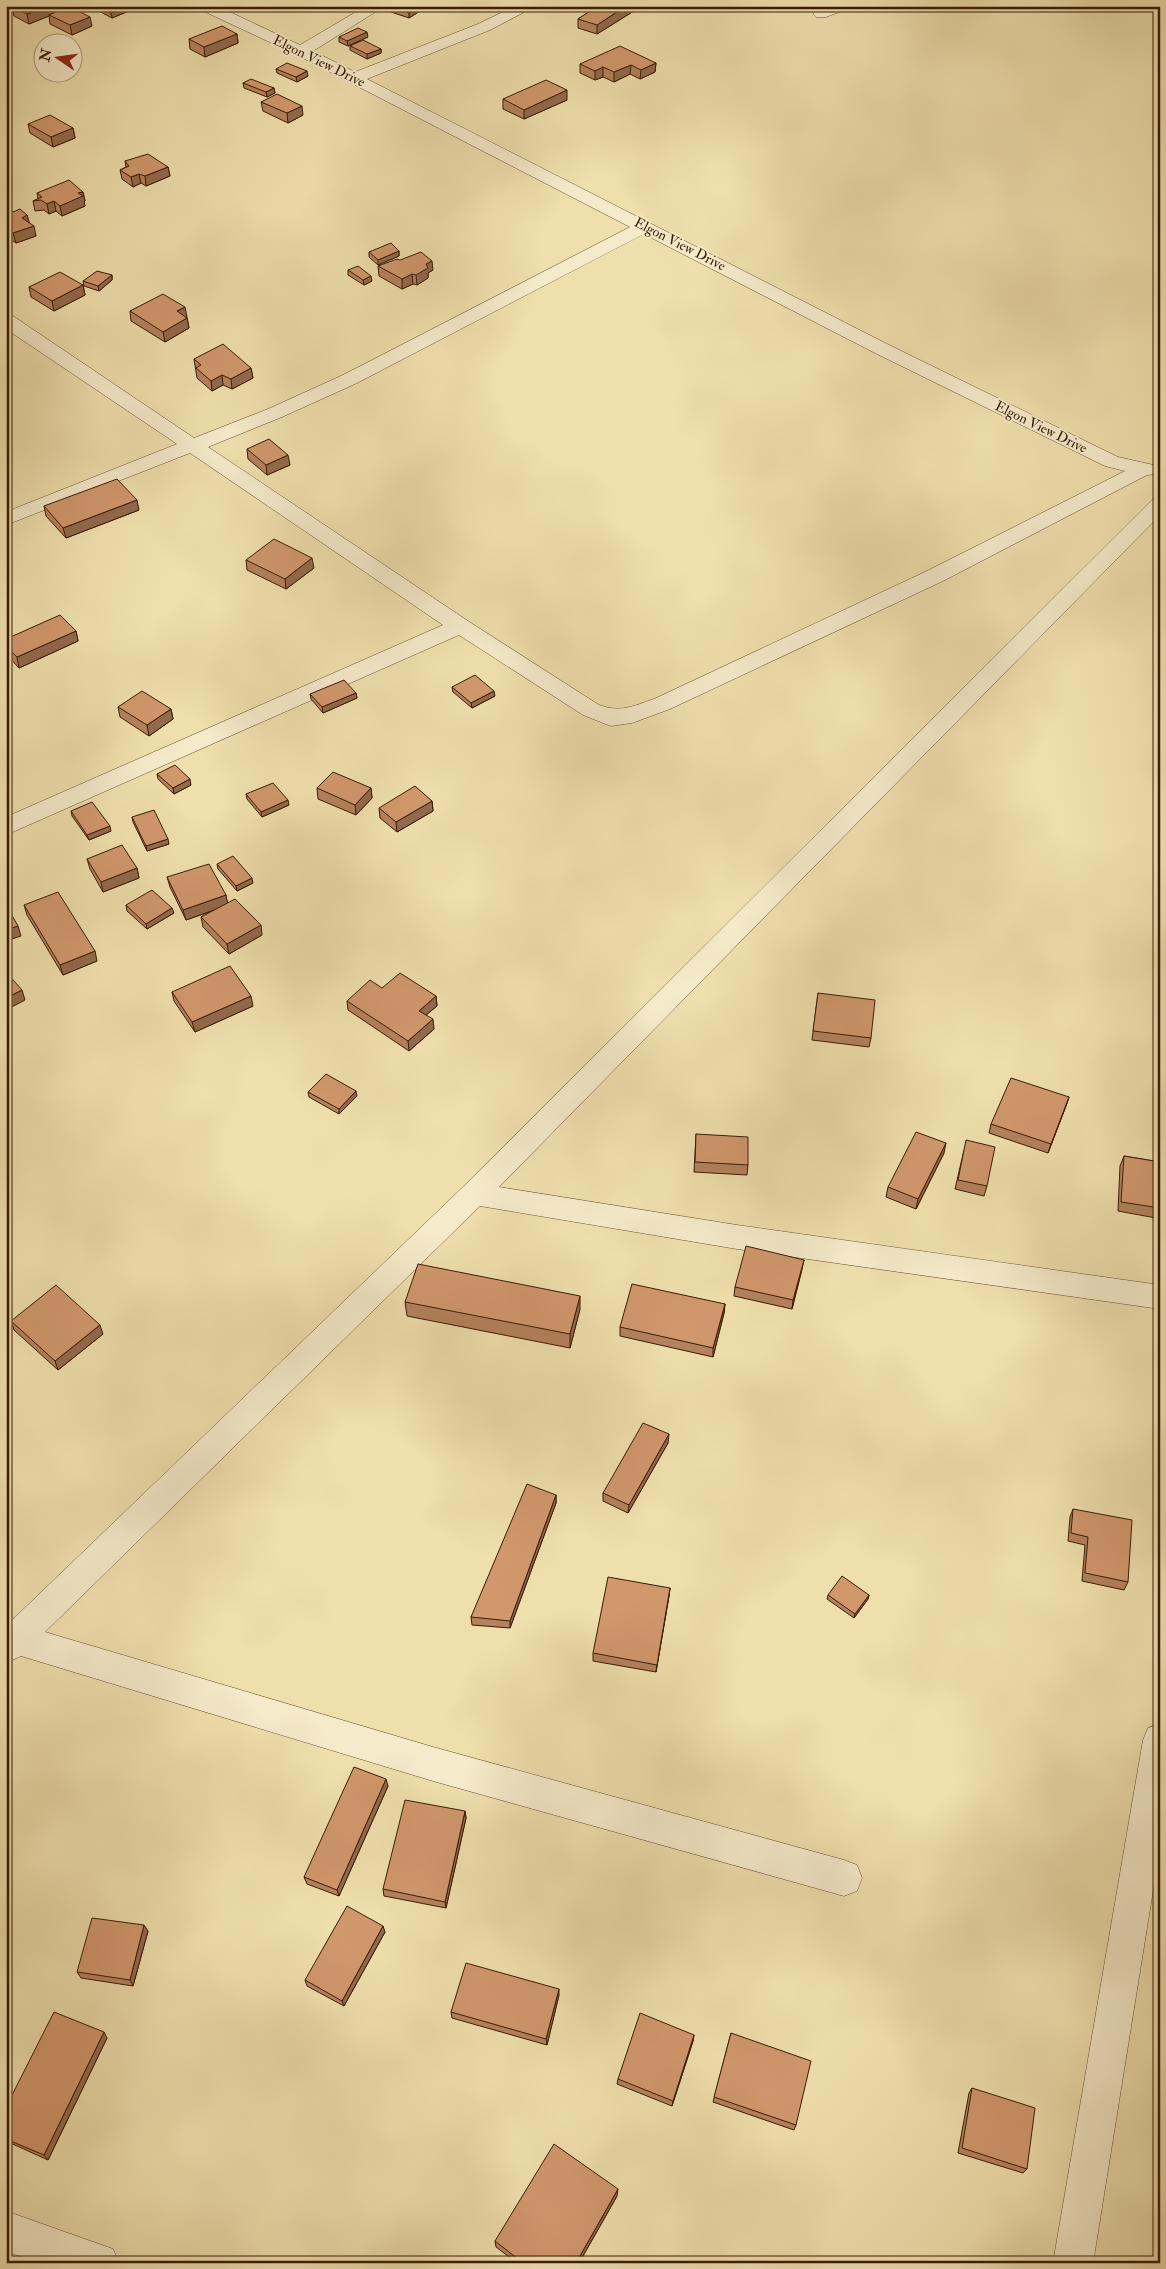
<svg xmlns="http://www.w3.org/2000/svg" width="1166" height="2269" viewBox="0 0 1166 2269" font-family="'IM FELL Double Pica',serif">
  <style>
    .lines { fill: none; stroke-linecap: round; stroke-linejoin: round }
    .minor-casing { stroke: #664c2e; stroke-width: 1 }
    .minor { fill: #f5eaca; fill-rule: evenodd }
    .wall { fill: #b4825e; stroke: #381b03 }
    .shaded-wall { fill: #926a4c; stroke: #381b03 }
    .building { fill: #d1976d; stroke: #381b03 }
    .labels { text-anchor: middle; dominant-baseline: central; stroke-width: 4; stroke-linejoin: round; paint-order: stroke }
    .far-street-label { font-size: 14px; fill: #381b03; stroke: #f5eaca }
  </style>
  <rect width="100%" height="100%" fill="#efdfad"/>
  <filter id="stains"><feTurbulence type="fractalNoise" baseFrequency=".004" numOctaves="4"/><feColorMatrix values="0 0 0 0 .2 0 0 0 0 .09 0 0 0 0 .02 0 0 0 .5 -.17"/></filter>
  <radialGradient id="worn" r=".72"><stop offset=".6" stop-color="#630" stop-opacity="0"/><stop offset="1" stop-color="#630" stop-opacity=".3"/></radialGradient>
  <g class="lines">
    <g class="minor-casing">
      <path id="minor" d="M 196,6 L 217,6 L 300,45 L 366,6 L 385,6 L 313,51 L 355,72 L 478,24 L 515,6 L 536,6 L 490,30 L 367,79 L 889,345 L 1118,457 L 1158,466 L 1160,472 L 1158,474 L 1147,475 L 943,581 L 670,709 L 632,723 L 611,726 L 603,723 L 583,715 L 459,635 L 6,835 L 6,817 L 443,625 L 190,453 L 6,525 L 6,512 L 177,444 L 6,329 L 6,314 L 13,316 L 194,438 L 268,409 L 343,375 L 630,227 L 295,54 L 199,9 ZM 644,234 L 875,353 L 1105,466 L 1125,471 L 927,571 L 654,699 C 633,706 621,713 599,705 L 468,621 L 208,447 L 282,417 L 357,383 Z
        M 827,6 L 850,6 L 847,9 L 826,17 L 816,17 L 813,14 L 816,11 Z
        M 1160,497 L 1160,515 L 499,1187 L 737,1225 L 1160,1285 L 1160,1309 L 737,1249 L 480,1206 L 45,1632 L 433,1747 L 844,1860 L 857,1865 L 862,1878 L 857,1891 L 844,1896 L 433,1781 L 21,1656 L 6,1663 L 6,1626 L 464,1186 L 1153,499 Z
        M 1160,1724 L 1160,1847 L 1093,2263 L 1053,2263 L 1143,1740 L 1148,1728 Z
        M 6,2211 L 113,2249 L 119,2263 L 38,2263 L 6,2251 Z"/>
    </g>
    <use href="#minor" class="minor"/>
  </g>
  <path class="wall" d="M 13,6 L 59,6 L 60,10 L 92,26 L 72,35 L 50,24 L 49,16 L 29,24 L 14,16 L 12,7 Z
    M 98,6 L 136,6 L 136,8 L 112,18 L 99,11 Z
    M 420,6 L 420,11 L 409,18 L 391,12 L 391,7 Z
    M 598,6 L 637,6 L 637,9 L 597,34 L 578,28 L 578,19 Z
    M 237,34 L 238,43 L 205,57 L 190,49 L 189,39 Z
    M 339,37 L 368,37 L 348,46 L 339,42 Z
    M 350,46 L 381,49 L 381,53 L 367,59 L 350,50 Z
    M 656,63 L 655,72 L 640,79 L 630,74 L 614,82 L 603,77 L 595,80 L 580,73 L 580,64 Z
    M 276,69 L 308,76 L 297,82 L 277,73 Z
    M 243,83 L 274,88 L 275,93 L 267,97 L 244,88 Z
    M 503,99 L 567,100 L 524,119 L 503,109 Z
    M 261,102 L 303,115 L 288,123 L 263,111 Z
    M 28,124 L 73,128 L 75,138 L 53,147 L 30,133 Z
    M 125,161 L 168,167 L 170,176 L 146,186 L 141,183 L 133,187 L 122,179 L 120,170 L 126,167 Z
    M 83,192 L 85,201 L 84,202 L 85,206 L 62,216 L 56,211 L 49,214 L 44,210 L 35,211 L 33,201 L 38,199 L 37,193 Z
    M 6,208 L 13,212 L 27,215 L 29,223 L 36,236 L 16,243 L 8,238 L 6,238 Z
    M 399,251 L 399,256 L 378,265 L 369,257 L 369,252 Z
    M 378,266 L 433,270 L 428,273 L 428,278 L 417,285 L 413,284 L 402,289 L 379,276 Z
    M 348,270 L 372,281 L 364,285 L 348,275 Z
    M 112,275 L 112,280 L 99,291 L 84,286 L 83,281 Z
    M 83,285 L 85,295 L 54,311 L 31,297 L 29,287 Z
    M 130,311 L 187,317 L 189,328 L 165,342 L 131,321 Z
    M 194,359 L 251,368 L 253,378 L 232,389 L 223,385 L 212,391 L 197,378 Z
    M 247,449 L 290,465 L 267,475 L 248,459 Z
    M 44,506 L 139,510 L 66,538 L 46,516 Z
    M 246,560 L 314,568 L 286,589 L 247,570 Z
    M 76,631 L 78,641 L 19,668 L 6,654 L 6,639 Z
    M 452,687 L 495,696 L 472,708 L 453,692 Z
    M 356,693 L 357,698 L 323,713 L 311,699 L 310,694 Z
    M 118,707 L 171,709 L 173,719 L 149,736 L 120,717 Z
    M 157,774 L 191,785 L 174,794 L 158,779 Z
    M 317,788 L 371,788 L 372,798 L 356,815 L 318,799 Z
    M 246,794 L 289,805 L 262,817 L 247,799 Z
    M 432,801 L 433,811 L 397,832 L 380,818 L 379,808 Z
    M 71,811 L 111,831 L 89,840 L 72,816 Z
    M 132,817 L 169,844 L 147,851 L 133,822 Z
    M 87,859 L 137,868 L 139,878 L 103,892 L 90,869 Z
    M 217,864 L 253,883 L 237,891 L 218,869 Z
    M 167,877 L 226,895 L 227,903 L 262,935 L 229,954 L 203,927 L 201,917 L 215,910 L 186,920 L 170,887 Z
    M 24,905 L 97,961 L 63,975 L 27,915 Z
    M 126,905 L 174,913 L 147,929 L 127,911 Z
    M 382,988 L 436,996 L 437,1006 L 426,1015 L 434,1029 L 409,1051 L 348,1010 L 347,1001 Z
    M 172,992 L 253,1006 L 195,1032 L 174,1001 Z
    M 818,993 L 871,1038 L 869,1047 L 812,1040 Z
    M 308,1092 L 357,1096 L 339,1114 L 309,1097 Z
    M 1069,1097 L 1066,1106 L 1048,1153 L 989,1133 L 991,1124 Z
    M 696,1134 L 748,1165 L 747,1175 L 694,1172 Z
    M 964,1150 L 987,1186 L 984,1196 L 955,1189 Z
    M 944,1153 L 916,1209 L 886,1197 L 888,1187 Z
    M 1124,1156 L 1160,1162 L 1160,1209 L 1156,1218 L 1118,1211 L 1120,1166 Z
    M 802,1269 L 792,1309 L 734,1296 L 735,1287 Z
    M 405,1302 L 580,1309 L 570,1348 L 407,1316 Z
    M 725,1304 L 724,1313 L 713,1357 L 620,1336 L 620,1327 Z
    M 11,1321 L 103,1334 L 58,1370 L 14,1330 Z
    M 668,1443 L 628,1513 L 603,1501 L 603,1493 Z
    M 556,1495 L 556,1503 L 510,1628 L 472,1625 L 471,1617 Z
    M 1073,1509 L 1128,1582 L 1124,1590 L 1082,1581 L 1085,1545 L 1068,1541 L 1070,1517 Z
    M 670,1588 L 669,1596 L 656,1672 L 593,1661 L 593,1653 Z
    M 828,1595 L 869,1595 L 868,1599 L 854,1618 L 827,1599 Z
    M 388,1786 L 339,1896 L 307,1884 L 304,1877 Z
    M 465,1811 L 466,1818 L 446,1908 L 384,1896 L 383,1889 Z
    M 148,1931 L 133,1986 L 81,1978 L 77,1972 Z
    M 385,1932 L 344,2006 L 307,1986 L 305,1980 Z
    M 559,1995 L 547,2045 L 452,2018 L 451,2012 Z
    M 731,2033 L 796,2125 L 794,2130 L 713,2102 Z
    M 694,2035 L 693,2041 L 672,2106 L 617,2084 L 618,2079 Z
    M 107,2038 L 48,2160 L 6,2141 L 6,2107 Z
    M 972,2088 L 1027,2169 L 1023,2173 L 958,2153 L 969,2093 Z
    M 617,2196 L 579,2263 L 517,2263 L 496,2247 L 495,2241 Z"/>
  <path class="shaded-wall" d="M 48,6 L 59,6 L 60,11 L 49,15 L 49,16 L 29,24 L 27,14 Z
    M 129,6 L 136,6 L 136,8 L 112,18 L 111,13 Z
    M 420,6 L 420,11 L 409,18 L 409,13 Z
    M 626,6 L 637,6 L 637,9 L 597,34 L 597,25 Z
    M 90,17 L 92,26 L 72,35 L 70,25 Z
    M 367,32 L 368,37 L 348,46 L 347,41 Z
    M 237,34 L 238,43 L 205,57 L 204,47 Z
    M 381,49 L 381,53 L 367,59 L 367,54 Z
    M 656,63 L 655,72 L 640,79 L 641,70 Z
    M 631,65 L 630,74 L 614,82 L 614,72 Z
    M 603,67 L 603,77 L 595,80 L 595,71 Z
    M 307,71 L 308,76 L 297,82 L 296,77 Z
    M 274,88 L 275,93 L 267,97 L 266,92 Z
    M 567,90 L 567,100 L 524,119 L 524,110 Z
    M 302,106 L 303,115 L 288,123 L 287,113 Z
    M 73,128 L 75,138 L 53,147 L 51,137 Z
    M 9,129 L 10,134 L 6,136 L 6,130 Z
    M 168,167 L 170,176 L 146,186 L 145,176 Z
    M 139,174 L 141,183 L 133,187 L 131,177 Z
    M 83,192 L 85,201 L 84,202 L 85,206 L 62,216 L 60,206 L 78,193 Z
    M 54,201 L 56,211 L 49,214 L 47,204 Z
    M 27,215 L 30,225 L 22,218 Z
    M 34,226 L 36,236 L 16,243 L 13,233 Z
    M 399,251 L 399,256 L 378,265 L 378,260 Z
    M 432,261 L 433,270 L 428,273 L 428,278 L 417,285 L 416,275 L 426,264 Z
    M 412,274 L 413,284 L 402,289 L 402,279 Z
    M 112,275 L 112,280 L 99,291 L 98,286 Z
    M 371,276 L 372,281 L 364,285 L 363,280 Z
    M 83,285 L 85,295 L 54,311 L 52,301 Z
    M 185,307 L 187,317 L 179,321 L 177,311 Z
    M 187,318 L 189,328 L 165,342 L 163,332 Z
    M 251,368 L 253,378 L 232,389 L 231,379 Z
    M 222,375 L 223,385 L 212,391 L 211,381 Z
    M 288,455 L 290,465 L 267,475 L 266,465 Z
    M 137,500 L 139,510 L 66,538 L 63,528 Z
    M 312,558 L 314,568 L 286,589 L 285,579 Z
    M 76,631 L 78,641 L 19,668 L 17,657 Z
    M 494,691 L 495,696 L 472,708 L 471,703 Z
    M 356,693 L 357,698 L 323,713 L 322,707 Z
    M 171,709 L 173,719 L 149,736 L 147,725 Z
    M 190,779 L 191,785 L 174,794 L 173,788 Z
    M 371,788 L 372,798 L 356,815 L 355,805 Z
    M 288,800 L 289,805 L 262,817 L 261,812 Z
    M 432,801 L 433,811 L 397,832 L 396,822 Z
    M 110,826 L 111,831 L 89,840 L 87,835 Z
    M 168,839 L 169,844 L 147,851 L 146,846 Z
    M 137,868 L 139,878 L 103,892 L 101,882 Z
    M 252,878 L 253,883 L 237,891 L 236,886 Z
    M 226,895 L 228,905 L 186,920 L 183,910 Z
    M 172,908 L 174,913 L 147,929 L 146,924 Z
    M 261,925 L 262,935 L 229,954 L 227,944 Z
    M 18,926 L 21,936 L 6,941 L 6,930 Z
    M 95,951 L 97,961 L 63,975 L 60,965 Z
    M 22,990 L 25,1000 L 6,1010 L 6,998 Z
    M 251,996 L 253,1006 L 195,1032 L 192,1022 Z
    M 436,996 L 437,1006 L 420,1020 L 419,1011 Z
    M 433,1019 L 434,1029 L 409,1051 L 408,1041 Z
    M 356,1091 L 357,1096 L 339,1114 L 339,1109 Z
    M 1069,1097 L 1066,1106 L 1048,1153 L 1051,1144 Z
    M 946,1143 L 944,1153 L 916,1209 L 918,1199 Z
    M 804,1260 L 802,1269 L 792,1309 L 793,1300 Z
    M 580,1296 L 580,1309 L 570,1348 L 570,1334 Z
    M 725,1304 L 724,1313 L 713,1357 L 713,1348 Z
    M 100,1325 L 103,1334 L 58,1370 L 55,1361 Z
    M 669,1434 L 668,1443 L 628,1513 L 629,1505 Z
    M 556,1495 L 556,1503 L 510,1628 L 510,1621 Z
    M 670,1588 L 669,1596 L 656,1672 L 657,1665 Z
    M 869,1595 L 868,1599 L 854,1618 L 855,1614 Z
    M 386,1779 L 388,1786 L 339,1896 L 337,1890 Z
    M 465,1811 L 466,1818 L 446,1908 L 445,1902 Z
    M 144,1925 L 148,1931 L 133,1986 L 130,1980 Z
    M 383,1926 L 385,1932 L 344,2006 L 342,2001 Z
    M 559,1989 L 559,1995 L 547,2045 L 546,2039 Z
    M 104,2032 L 107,2038 L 48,2160 L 44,2155 Z
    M 694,2035 L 693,2041 L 672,2106 L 673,2101 Z
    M 618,2189 L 617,2196 L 579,2263 L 576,2263 Z"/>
  <path class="building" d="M 13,6 L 48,6 L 27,14 L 12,7 Z
    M 69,6 L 90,17 L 70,25 L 49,15 Z
    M 98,6 L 129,6 L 111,13 Z
    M 393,6 L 420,6 L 409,13 L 391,7 Z
    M 598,6 L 626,6 L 597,25 L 578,19 Z
    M 222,26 L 237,34 L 204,47 L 189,39 Z
    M 358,28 L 367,32 L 347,41 L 339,37 Z
    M 363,40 L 381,49 L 367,54 L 350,46 Z
    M 620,46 L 656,63 L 641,70 L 631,65 L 614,72 L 603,67 L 595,71 L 580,64 Z
    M 287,63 L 307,71 L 296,77 L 276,69 Z
    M 251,79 L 274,88 L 266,92 L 243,83 Z
    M 546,80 L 567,90 L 524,110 L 503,99 Z
    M 277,94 L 302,106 L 287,113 L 261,102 Z
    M 50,115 L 73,128 L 51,137 L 28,124 Z
    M 148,154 L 168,167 L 145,176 L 139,174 L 131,177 L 120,170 L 129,166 L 125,161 Z
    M 69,180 L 83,192 L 78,193 L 83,196 L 60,206 L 54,201 L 47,204 L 41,200 L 33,201 L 42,197 L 37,193 Z
    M 6,208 L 13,212 L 20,209 L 27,215 L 22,218 L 34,226 L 13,233 L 6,228 Z
    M 391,243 L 399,251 L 378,260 L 369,252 Z
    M 421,252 L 432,261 L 426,264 L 428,268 L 416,275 L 412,274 L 402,279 L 378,266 L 397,259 L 400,260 Z
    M 358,266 L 371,276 L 363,280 L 348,270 Z
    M 97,271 L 112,275 L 98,286 L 83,281 Z
    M 60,272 L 83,285 L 52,301 L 29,287 Z
    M 163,294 L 185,307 L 177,311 L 187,318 L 163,332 L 130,311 Z
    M 223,344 L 251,368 L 231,379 L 222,375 L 211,381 L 196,368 L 201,365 L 194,359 Z
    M 269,439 L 288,455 L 266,465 L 247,449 Z
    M 117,479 L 137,500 L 63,528 L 44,506 Z
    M 274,539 L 312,558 L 285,579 L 246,560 Z
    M 60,615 L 76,631 L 17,657 L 6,646 L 6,639 Z
    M 475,675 L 494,691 L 471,703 L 452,687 Z
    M 344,680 L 356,693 L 322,707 L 310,694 Z
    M 142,691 L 171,709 L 147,725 L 118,707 Z
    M 175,765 L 190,779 L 173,788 L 157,774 Z
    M 333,772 L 371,788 L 355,805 L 317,788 Z
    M 273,783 L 288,800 L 261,812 L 246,794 Z
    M 415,786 L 432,801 L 396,822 L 379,808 Z
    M 92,802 L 110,826 L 87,835 L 71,811 Z
    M 154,810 L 168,839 L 146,846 L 132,817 Z
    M 122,845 L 137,868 L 101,882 L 87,859 Z
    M 233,856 L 252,878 L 236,886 L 217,864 Z
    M 209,864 L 226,895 L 183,910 L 167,877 Z
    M 152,890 L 172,908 L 146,924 L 126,905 Z
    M 58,892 L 95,951 L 60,965 L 24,905 Z
    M 235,899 L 261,925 L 227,944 L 201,917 Z
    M 6,905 L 18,926 L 6,930 Z
    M 230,966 L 251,996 L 192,1022 L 172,992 Z
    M 6,972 L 22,990 L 6,998 Z
    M 400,973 L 436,996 L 419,1011 L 433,1019 L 408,1041 L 347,1001 L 370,980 L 382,988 Z
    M 818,993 L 875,1000 L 871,1038 L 813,1031 Z
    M 326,1074 L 356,1091 L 339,1109 L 308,1092 Z
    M 1011,1078 L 1069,1097 L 1051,1144 L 991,1124 Z
    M 916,1132 L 946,1143 L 918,1199 L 888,1187 Z
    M 696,1134 L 748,1137 L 748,1165 L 695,1162 Z
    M 966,1140 L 995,1147 L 987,1186 L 958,1180 Z
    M 1124,1156 L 1160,1162 L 1160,1208 L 1121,1202 Z
    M 746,1246 L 804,1260 L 793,1300 L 735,1287 Z
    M 418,1264 L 580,1296 L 570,1334 L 405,1302 Z
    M 632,1284 L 725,1304 L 713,1348 L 620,1327 Z
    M 56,1285 L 100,1325 L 55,1361 L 11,1321 Z
    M 643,1423 L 669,1434 L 629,1505 L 603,1493 Z
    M 527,1484 L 556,1495 L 510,1621 L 471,1617 Z
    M 1073,1509 L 1132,1520 L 1128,1582 L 1085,1573 L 1088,1537 L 1071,1533 Z
    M 842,1576 L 869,1595 L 855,1614 L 828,1595 Z
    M 608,1577 L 670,1588 L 657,1665 L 593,1653 Z
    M 354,1767 L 386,1779 L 337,1890 L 304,1877 Z
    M 405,1800 L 465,1811 L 445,1902 L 383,1889 Z
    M 347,1906 L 383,1926 L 342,2001 L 305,1980 Z
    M 92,1918 L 144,1925 L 130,1980 L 77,1972 Z
    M 466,1963 L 559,1989 L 546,2039 L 451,2012 Z
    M 54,2012 L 104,2032 L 44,2155 L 6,2139 L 6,2107 Z
    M 640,2013 L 694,2035 L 673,2101 L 618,2079 Z
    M 731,2033 L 811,2061 L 796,2125 L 714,2097 Z
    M 972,2088 L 1035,2108 L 1027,2169 L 962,2148 Z
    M 554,2144 L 618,2189 L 576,2263 L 523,2263 L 495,2241 Z"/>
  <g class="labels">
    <g class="far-street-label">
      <text transform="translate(319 61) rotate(26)">Elgon View Drive</text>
      <text transform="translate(680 244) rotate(27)">Elgon View Drive</text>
      <text transform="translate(1041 427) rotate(26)">Elgon View Drive</text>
    </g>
  </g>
  <rect width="1166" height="2269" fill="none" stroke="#efdfad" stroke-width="25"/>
  <rect x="8" y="8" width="1151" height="2254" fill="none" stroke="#381b03" stroke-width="2.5"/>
  <rect x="12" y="12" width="1141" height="2244" fill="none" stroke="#381b03"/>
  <g transform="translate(58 58) rotate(283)"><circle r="24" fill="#f5eaca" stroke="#a9977a"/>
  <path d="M0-4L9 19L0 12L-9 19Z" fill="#8f2418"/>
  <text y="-8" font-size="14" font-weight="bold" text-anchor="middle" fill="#381b03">N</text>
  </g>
  <rect width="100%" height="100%" filter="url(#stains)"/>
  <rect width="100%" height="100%" fill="url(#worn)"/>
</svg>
